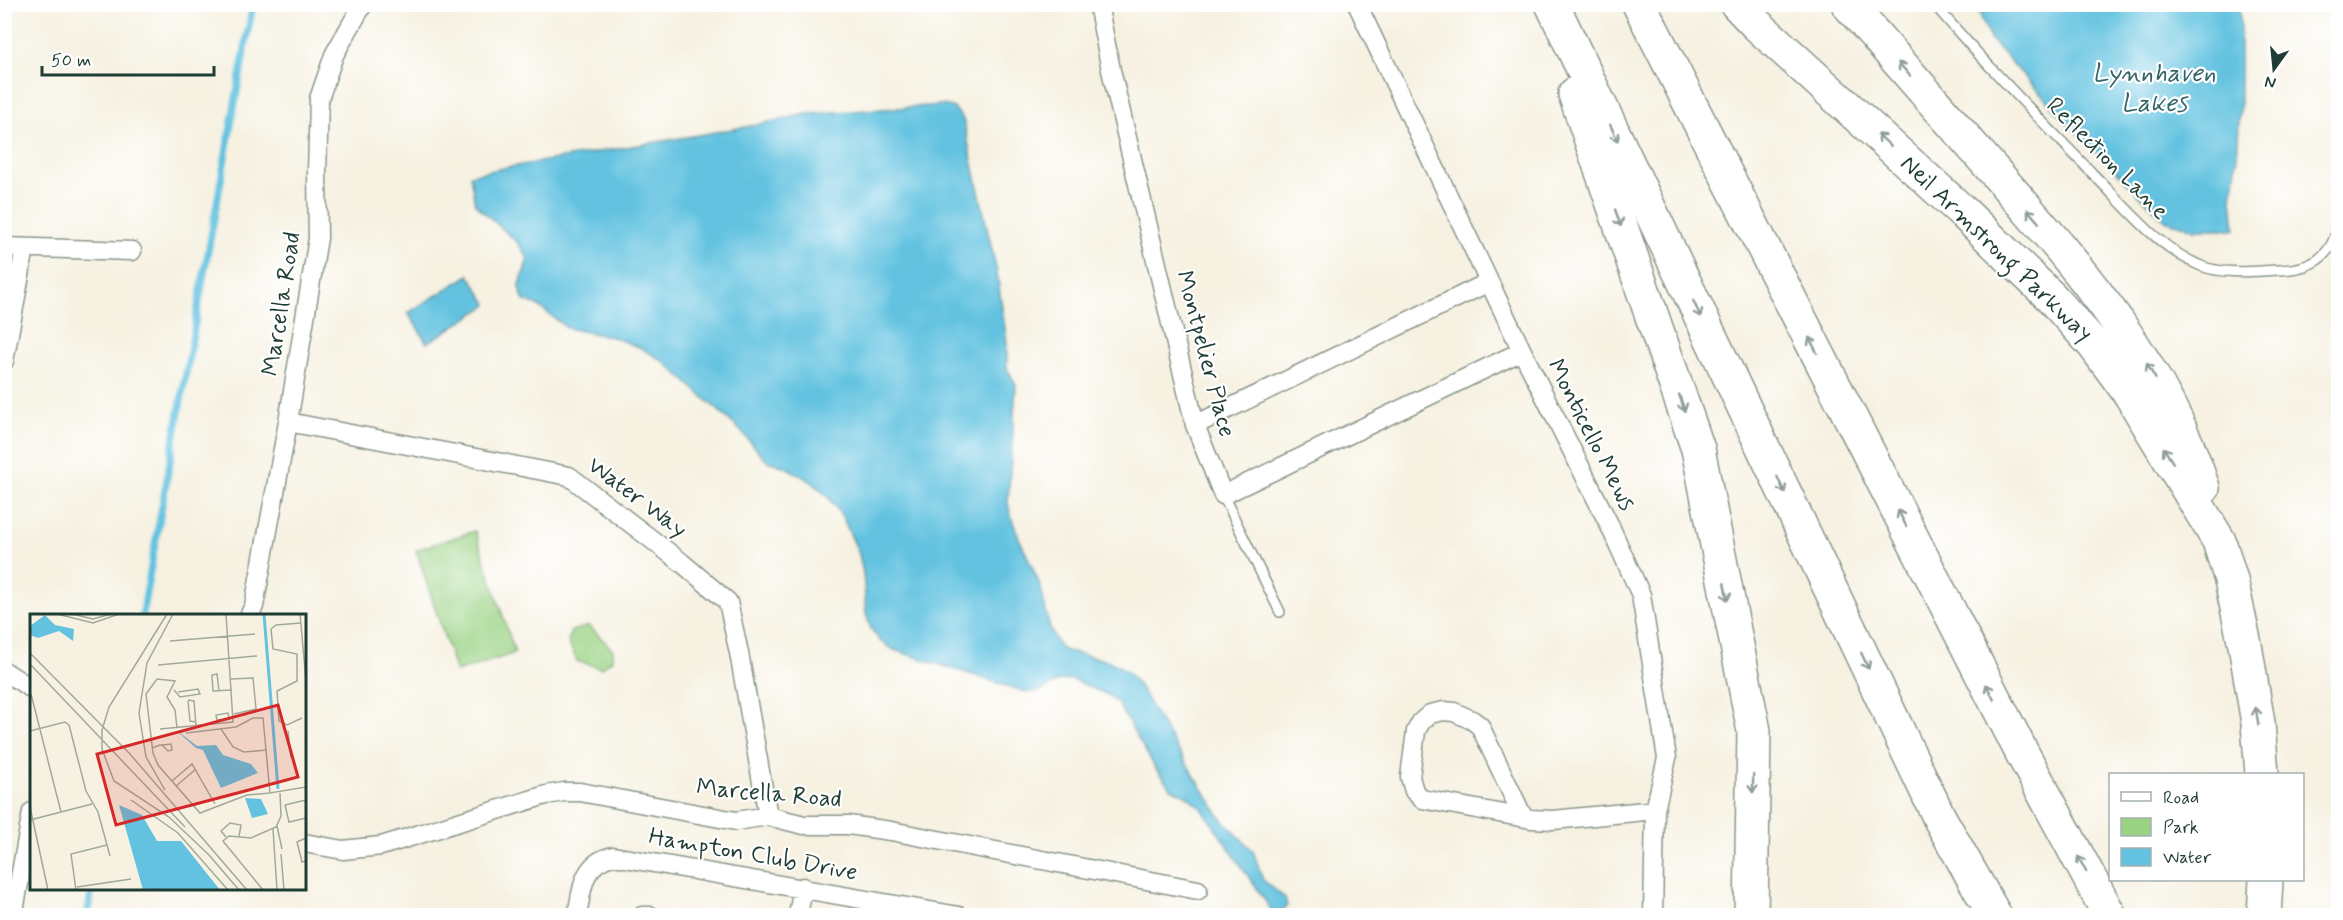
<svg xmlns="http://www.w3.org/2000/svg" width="2343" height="920" viewBox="0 0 2343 920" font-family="Mynerve,sans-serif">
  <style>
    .green { fill: #9bd385; stroke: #5d885c; stroke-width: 1.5 }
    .water { fill: #62c2e0; stroke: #40808a; stroke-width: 1.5 }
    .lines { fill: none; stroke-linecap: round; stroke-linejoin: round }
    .stream { stroke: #62c2e0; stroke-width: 7 }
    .service-casing { stroke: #8a978a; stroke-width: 12 }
    .minor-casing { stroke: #8a978a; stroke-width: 21 }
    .motorway-casing { stroke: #8a978a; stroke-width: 36 }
    .service { stroke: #fff; stroke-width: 9 }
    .minor { stroke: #fff; stroke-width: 18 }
    .motorway { stroke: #fff; stroke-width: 33 }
    .oneway { stroke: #8f9e9a }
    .labels { text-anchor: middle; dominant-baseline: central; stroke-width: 4.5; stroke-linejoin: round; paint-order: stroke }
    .street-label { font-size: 24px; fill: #1f3d34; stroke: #fff }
    .water-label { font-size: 26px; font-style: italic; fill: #336568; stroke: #fff }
    .inset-river { fill: none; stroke: #62c2e0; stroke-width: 3 }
    .inset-road { fill: none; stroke: #a0a99c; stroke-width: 1.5 }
    .view { fill: #d62828; fill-opacity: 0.15; stroke: #d62828; stroke-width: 3 }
    .inset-edge { fill: none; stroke: #1f3d34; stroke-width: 3 }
  </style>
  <rect width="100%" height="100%" fill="#fff"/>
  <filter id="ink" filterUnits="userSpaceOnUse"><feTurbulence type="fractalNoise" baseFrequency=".0167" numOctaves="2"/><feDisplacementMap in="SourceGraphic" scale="12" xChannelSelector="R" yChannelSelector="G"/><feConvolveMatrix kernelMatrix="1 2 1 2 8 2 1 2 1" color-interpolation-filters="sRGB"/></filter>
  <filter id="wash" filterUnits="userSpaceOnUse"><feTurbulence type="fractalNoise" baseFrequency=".008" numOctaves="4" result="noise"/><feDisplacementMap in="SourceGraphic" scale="24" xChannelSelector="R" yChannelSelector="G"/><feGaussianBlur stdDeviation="1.35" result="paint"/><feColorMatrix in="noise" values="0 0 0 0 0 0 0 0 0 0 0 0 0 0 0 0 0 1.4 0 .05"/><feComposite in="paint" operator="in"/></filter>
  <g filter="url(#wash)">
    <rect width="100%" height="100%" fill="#f6f1e1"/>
    <path class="green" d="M 475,531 L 515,653 L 456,672 L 416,550 Z
      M 589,626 L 613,650 L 612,660 L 601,668 L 577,661 L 568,642 L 571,631 Z"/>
    <path class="water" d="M 1976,5 L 2240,5 L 2240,106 L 2237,158 L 2232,199 L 2235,229 L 2194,229 L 2165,220 L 2071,127 L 1990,39 Z
      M 943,105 L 954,108 L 963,119 L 997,273 L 1007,343 L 1007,368 L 1016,385 L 1008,502 C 1013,533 1031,559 1041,589 C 1047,611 1047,633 1063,650 C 1111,662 1127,658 1151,707 L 1221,818 L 1253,851 L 1263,880 L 1285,898 L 1287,905 L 1282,912 L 1275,915 L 1202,809 L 1187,796 L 1171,788 L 1156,769 L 1118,704 L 1108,695 L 1071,679 L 1056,682 L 1043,690 L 1029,693 L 894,650 L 880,641 L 871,629 L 866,614 L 863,573 L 859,554 L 842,516 L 829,498 L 812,482 L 786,467 L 767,461 L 739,429 L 663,361 L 641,348 L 612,337 L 567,328 L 536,304 L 524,301 L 519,288 L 528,258 L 517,242 L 475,204 L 470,175 L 504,168 L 751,126 L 807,114 Z
      M 469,275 L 488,305 L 427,343 L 408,313 Z"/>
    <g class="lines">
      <path class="stream" d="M 142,616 L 253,4
        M 87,916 L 92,888"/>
    </g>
  </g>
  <g filter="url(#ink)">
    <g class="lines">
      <g class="service-casing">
        <path id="service" d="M 1934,4 C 1985,64 2040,119 2094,175 C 2126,207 2158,248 2201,266 C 2225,275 2254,271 2279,270 C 2311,269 2331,258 2338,226
          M 1223,495 L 1280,612"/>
      </g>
      <g class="minor-casing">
        <path id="minor" d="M 1098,4 L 1111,70 L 1195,425 L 1223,495 L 1522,351
          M 1357,4 L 1522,351 L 1609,524 L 1641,595 L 1667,758 L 1655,810 L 1653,916
          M 4,247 L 132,251
          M 4,361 L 25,248
          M 288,422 L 569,476 L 681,562 L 728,602 L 739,653 L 768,816
          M 1195,425 L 1489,282
          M 249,616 L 254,606 L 288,422 L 318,238 L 317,174 L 319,99 L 334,55 L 363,4
          M 4,671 L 32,689
          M 1523,817 L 1480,726 L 1472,720 L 1454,712 L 1444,711 L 1430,714 L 1421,722 L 1416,731 L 1410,777 L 1414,791 L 1422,799 L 1531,819 L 1553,820 L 1655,810
          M 304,843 L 343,850 L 381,846 L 546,795 L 564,792 L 580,792 L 736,821 L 768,816 L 804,825 L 848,825 L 891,831 L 1198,890
          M 13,916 L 32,812
          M 577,916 C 582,889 582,863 613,856 L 959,916
          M 642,916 L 651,916
          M 798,916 L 803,887"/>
      </g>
      <g class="motorway-casing">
        <path id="motorway" d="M 1552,4 L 1940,819 L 1995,916
          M 1639,4 L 2021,751 L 2110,916
          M 1737,4 L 1756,24 L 1964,213 L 2052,298 L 2094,345 L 2130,394 L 2219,541 L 2231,580 L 2245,645 L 2258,723 L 2262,774
          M 1848,4 C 1899,63 1950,121 2001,179 C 2083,273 2165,367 2203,488
          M 1575,94 L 1698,449 L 1754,731 L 1751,916
          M 2264,916 L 2266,880"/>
      </g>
      <use href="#service" class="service"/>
      <use href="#minor" class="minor"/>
      <use href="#motorway" class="motorway"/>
    </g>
    <defs><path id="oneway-shaft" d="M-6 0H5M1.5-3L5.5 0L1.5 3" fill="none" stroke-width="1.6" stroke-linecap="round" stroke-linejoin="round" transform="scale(1.5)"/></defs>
    <g class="oneway">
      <use href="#oneway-shaft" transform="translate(1904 69) rotate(-131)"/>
      <use href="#oneway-shaft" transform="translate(1614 133) rotate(65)"/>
      <use href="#oneway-shaft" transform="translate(1884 140) rotate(-138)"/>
      <use href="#oneway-shaft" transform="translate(2033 216) rotate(-131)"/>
      <use href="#oneway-shaft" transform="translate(1618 218) rotate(71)"/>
      <use href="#oneway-shaft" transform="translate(1697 309) rotate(65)"/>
      <use href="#oneway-shaft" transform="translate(1813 345) rotate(-117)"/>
      <use href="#oneway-shaft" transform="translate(2151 371) rotate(-120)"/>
      <use href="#oneway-shaft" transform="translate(1682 403) rotate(71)"/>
      <use href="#oneway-shaft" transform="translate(2168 455) rotate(-122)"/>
      <use href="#oneway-shaft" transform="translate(1781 485) rotate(65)"/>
      <use href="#oneway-shaft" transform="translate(1902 518) rotate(-117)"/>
      <use href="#oneway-shaft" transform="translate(1726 592) rotate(79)"/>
      <use href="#oneway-shaft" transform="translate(1865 661) rotate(65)"/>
      <use href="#oneway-shaft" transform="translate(1990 692) rotate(-117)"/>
      <use href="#oneway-shaft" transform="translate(2257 716) rotate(-99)"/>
      <use href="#oneway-shaft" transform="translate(1753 784) rotate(91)"/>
      <use href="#oneway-shaft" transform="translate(2082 864) rotate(-118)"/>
    </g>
  </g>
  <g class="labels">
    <g class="street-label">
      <text transform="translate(2107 159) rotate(45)">Reflection Lane</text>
      <text transform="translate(1996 249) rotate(44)">Neil Armstrong Parkway</text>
      <text transform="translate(282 304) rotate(-81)">Marcella Road</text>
      <text transform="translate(1205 354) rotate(75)">Montpelier Place</text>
      <text transform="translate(1591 435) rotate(63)">Monticello Mews</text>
      <text transform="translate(637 498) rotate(37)">Water Way</text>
      <text transform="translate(769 794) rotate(5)">Marcella Road</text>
      <text transform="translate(753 855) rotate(10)">Hampton Club Drive</text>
    </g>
    <g class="water-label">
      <text x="2154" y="74">Lynnhaven<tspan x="2154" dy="30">Lakes</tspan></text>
    </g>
  </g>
  <g transform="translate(30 614)">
    <rect width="276" height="276" fill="#f6f1e1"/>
    <path d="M 15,1 L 25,11 L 44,15 L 43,27 L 29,17 L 8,24 L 0,21 L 0,12 ZM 149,119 L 150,119 L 167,132 L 186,131 L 193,141 L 221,150 L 228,159 L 191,174 L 173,136 L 166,134 ZM 215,184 L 231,185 L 238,200 L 222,204 ZM 89,191 L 112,201 L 127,227 L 151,227 L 190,276 L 113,276 Z" fill="#62c2e0"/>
    <path class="inset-river" d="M 234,0 L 248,175"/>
    <path class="inset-road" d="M 27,0 L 63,9 L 89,0M 42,0 L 63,5 L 81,0M 137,0 L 79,93 L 72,116 L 72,135 L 84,167 L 139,203 L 179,241M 270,0 L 276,67M 271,9 L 246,11 L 241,15 L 243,35 L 267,40 L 267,67 L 247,77 L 249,107 L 257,111 L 272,104M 140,27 L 225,20M 0,39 L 100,140 L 217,276M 0,50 L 155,213M 128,51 L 227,42M 201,65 L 223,64 L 226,95 L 204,100M 144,76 L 150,83 L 170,80 L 168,75 L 148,78M 189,77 L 187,60 L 182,61 L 183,77 L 202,76M 1,80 L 31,198M 158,86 L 164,87 L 166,112M 158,87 L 160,107 L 166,108M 187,106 L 199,105 L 198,99 L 186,101 L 187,106 L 187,110M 147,114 L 145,96 L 137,83 L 145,67 L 127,65 L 116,80 L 123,139 L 128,151 L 170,199 L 217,181 L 240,179M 130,115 L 203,108 L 196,0M 191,115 L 203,133 L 214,138 L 237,136M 0,117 L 35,108 L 39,111 L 56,177 L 68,198 L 80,242M 258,117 L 261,144M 156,119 L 206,113 L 223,104 L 233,104 L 240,179 L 276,173M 122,134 L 130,131 L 132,131 L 141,130 L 142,136 L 138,137 L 132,131M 142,167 L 162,150 L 185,190M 146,172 L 166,155M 135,176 L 116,143 L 109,99 L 117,49 L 143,0M 101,186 L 148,219 L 198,276M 255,191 L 259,208 L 276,204M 255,191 L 276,186M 0,193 L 18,276M 0,206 L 62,190M 247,212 L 252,235M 243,215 L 247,276M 196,223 L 191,217 L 200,209 L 211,211 L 209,222M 276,224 L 267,228 L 272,248 L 276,247M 251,240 L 254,276M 179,241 L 209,276M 47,273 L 101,265M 46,276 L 41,240 L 77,231M 233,276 L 193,227 L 199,222 L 221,224 L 246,213 L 251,202 L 250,179"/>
    <path class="view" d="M 248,91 L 268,163 L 86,211 L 67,140 Z"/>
    <rect width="276" height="276" class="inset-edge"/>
  </g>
  <rect width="2343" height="920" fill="none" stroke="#fff" stroke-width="24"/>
  <rect x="2109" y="773" width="195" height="108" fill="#ffffff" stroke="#a5b1ae" stroke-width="1.5"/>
  <rect x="2121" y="792" width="30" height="9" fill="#ffffff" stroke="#a5b1ae" stroke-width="1.5"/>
  <text x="2163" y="803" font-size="18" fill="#1f3d34">Road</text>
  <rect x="2121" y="818" width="30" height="18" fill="#9bd385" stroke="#a5b1ae" stroke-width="1.5"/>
  <text x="2163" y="833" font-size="18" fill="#1f3d34">Park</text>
  <rect x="2121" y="848" width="30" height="18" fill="#62c2e0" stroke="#a5b1ae" stroke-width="1.5"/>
  <text x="2163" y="863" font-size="18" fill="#1f3d34">Water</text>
  <g transform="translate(2274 69) rotate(195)" stroke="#ffffff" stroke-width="4.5" paint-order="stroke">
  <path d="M0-4.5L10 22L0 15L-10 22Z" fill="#1f3d34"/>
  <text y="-9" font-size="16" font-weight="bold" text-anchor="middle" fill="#1f3d34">N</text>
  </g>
  <path d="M42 66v9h172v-9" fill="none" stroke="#1f3d34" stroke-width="3"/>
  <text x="51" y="66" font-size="18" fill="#1f3d34" stroke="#ffffff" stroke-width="4.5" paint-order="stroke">50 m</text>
</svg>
